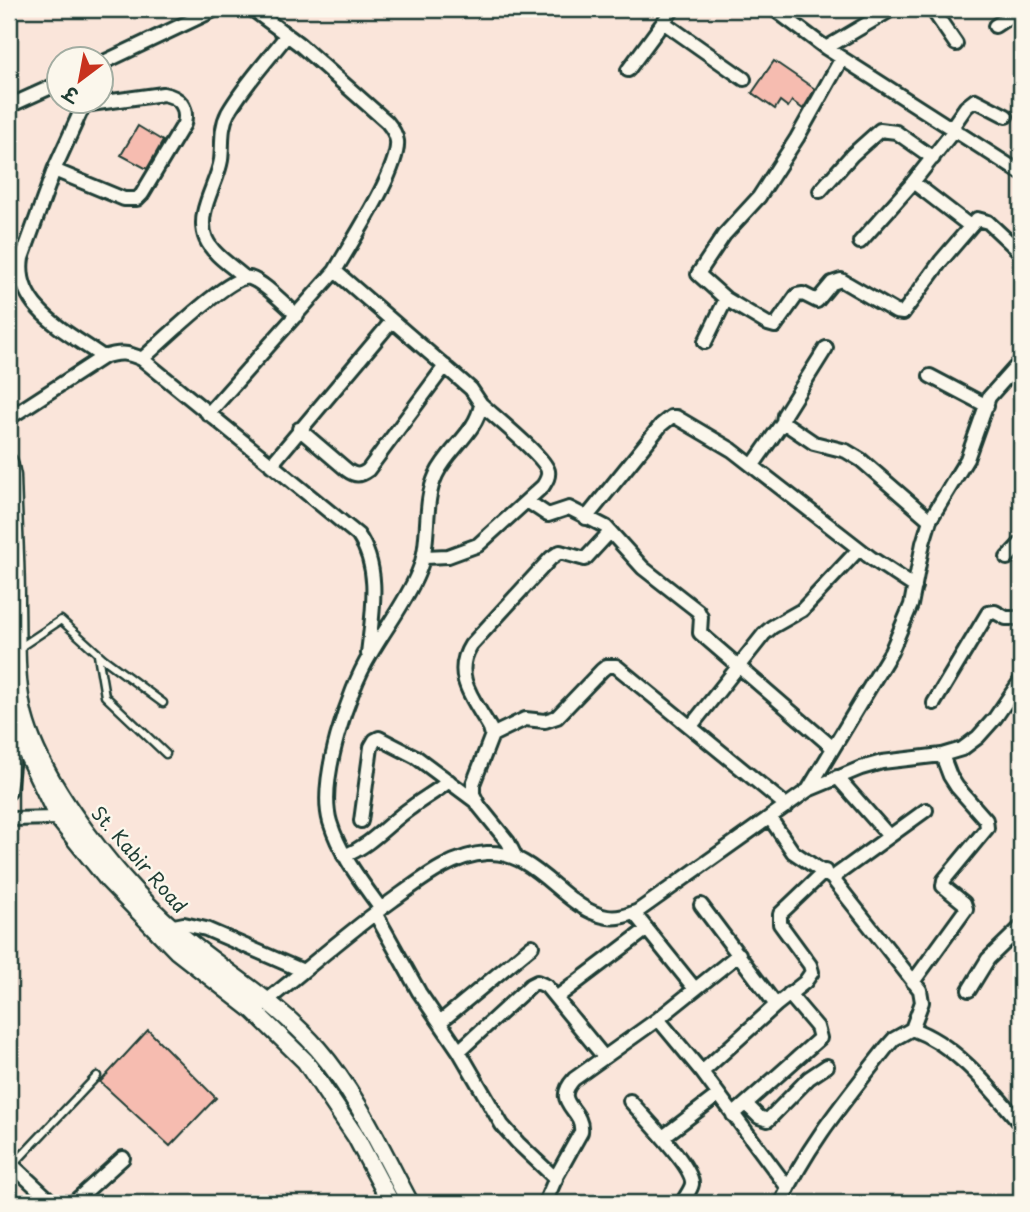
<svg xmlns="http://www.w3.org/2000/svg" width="1030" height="1212" viewBox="0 0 1030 1212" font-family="'Playpen Sans','Playpen Sans Deva',sans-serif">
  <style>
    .building { fill: #f6bcb0; stroke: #1f3d34; stroke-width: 2 }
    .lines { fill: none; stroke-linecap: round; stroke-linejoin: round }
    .service-casing { stroke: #1f3d34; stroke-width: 11 }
    .minor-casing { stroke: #1f3d34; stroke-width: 18 }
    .secondary-casing { stroke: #1f3d34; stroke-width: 21 }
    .service { stroke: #fbf7ec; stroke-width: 6 }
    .minor { stroke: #fbf7ec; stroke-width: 12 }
    .secondary { stroke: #fbf7ec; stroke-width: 16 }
    .labels { text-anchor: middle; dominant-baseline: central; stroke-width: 5; stroke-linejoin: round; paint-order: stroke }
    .street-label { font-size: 19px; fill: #1f3d34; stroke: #fbf7ec }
  </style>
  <rect width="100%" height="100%" fill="#fae5da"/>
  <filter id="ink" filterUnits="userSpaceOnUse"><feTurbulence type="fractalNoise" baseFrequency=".0143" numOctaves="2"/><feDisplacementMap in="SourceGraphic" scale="14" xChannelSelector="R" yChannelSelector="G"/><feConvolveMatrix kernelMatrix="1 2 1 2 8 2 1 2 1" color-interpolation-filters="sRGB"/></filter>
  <g filter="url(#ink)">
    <path class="building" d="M 774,61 L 815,89 L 803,109 L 792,101 L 788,107 L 780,101 L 775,109 L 752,93 Z
      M 138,126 L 163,141 L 147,169 L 121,155 Z
      M 148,1030 L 216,1098 L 170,1146 L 100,1082 Z"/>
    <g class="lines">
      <g class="service-casing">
        <path id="service" d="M 19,648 L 61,620 L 104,659 L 163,703
          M 98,655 L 105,696 L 166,754
          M 13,1165 L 97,1076"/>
      </g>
      <g class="minor-casing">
        <path id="minor" d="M 252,9 L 299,44 L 387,122 C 392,128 396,134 397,141 C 400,169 350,244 335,271 L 471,389 L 481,404 C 477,432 448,449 436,475 C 422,505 432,541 418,573 C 406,602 386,627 370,655 C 348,691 318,781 330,822 C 340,855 361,881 381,909
          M 774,9 L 826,48 L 1021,173
          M 932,9 L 956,44
          M 663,22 L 744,79
          M 995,26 L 1021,9
          M 826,48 L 892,9
          M 842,58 L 797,138 L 759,197 L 724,235 L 698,274 L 726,299 L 768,324 L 775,326 L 797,295 L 803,294 L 817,301 L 832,283 L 841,280 L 896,312 L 903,313 L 941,261 L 977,219 L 988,222 L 1021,253
          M 102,63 L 216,9
          M 628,70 L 673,9
          M 85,102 L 54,170 L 22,258 C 14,308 68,332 103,357
          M 9,106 L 60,83
          M 952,127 L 966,107 L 975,100 L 1006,116
          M 54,170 L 124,199 L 137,199 L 142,194 L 184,124 C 188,107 180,97 163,94 L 83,105
          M 913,182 L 970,226
          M 820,191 L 852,155 L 880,130 L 896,132 L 933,158
          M 860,242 L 910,186 L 955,129
          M 244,277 C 232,266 213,255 206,239 C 195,213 217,185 221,160 C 223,144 220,128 228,113 C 244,85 268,60 287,35
          M 705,342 L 726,299
          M 826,348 L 784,415 L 783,422 L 814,443 L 846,451 L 861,460 L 930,520
          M 142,359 C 159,345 231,273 250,278 C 264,282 285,305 297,315
          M 930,376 L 987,406
          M 208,414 L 335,271
          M 9,418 L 103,357 C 119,352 127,352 142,359 L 358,535 C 382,569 372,615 368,654
          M 299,429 L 347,470 C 355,476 360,476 368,470 L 445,366
          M 271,465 L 392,321
          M 753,465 L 783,422
          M 527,501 L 548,515 L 569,508 L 606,527 L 643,568 L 698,611 L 701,617 L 700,633 L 832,747
          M 586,518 L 661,425 L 671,417 L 676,417 L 732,450 L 871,558 L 915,587
          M 425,557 L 448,556 L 478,545 L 543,486 C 546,481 549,477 548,471 C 545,457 494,416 481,404
          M 1007,558 L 1021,543
          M 934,703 L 988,613 L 995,612 L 1006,618 L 1021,618
          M 691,726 L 764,634 L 772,627 L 802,610 L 859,549
          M 492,735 L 525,719 L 545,721 L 557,717 L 602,670 L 607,666 L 616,666 L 787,806
          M 837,777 L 889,836
          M 808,790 L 891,652 L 911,605 L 923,543 L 930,520 L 967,459 L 989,397 L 1021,361
          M 9,792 L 16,731
          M 770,818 L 793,852 L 832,878 L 920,990 L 922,1002 L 912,1029
          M 9,819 L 58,818
          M 361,821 L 371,747 L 375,740 L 379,738 L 416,757 L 475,801
          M 344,856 C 372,845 388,823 412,807 C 424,798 437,791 449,781
          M 516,858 L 508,842 L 479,806 L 473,794 L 473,784 L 492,735 L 490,728 C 475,701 451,676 471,645 L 551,558 L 560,552 L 585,559 L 610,532
          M 832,878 L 926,810
          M 701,905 L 776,1005 L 702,1072 L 788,1188
          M 375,913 L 419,992 L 459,1051 L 502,1125 L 518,1143 L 556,1179
          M 634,913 L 695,989
          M 164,928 L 184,924 L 206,929 L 301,970
          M 913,982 L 966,909 L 964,903 L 943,886 L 944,880 L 987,828 L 986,820 L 957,787 L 950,776 L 942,755
          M 969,990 L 988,959 L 1021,927
          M 556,998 L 647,929
          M 776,1005 L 805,982 L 812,972 L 810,965 L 780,924 L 780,914 L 825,871
          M 260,1006 C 305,971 347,933 393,900 C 421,880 451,855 487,853 C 537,850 563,909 607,917 C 618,919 628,915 638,911 L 808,790 L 861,768 L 882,762 L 942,755 L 962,749 L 978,737 L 995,718 L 1021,680
          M 440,1022 L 532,946
          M 459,1051 L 531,985 L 537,982 L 546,986 L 604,1057
          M 702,1072 L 658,1019 L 739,954
          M 630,1101 C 642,1114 694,1168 692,1184 C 691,1190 685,1197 682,1203
          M 746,1104 L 759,1117 L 768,1120 L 809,1078 L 827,1066
          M 733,1115 L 820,1038 L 817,1027 L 789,994
          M 663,1137 L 718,1095
          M 9,1162 L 53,1203
          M 73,1203 L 123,1158
          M 545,1203 L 557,1175 L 581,1132 C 584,1108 551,1104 574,1079 L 658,1019
          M 781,1203 C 807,1145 847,1098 886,1048 L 894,1039 L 912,1029 C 957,1045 990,1088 1021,1124"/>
      </g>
      <g class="secondary-casing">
        <path id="secondary" d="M 9,462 L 12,476 C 13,518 16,560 16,603 C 17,638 15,674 22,708 C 37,782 126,891 184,938 C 230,976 278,1003 318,1049 C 357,1094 382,1151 410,1203
          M 9,695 L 16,731 L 58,818 L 108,880 L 177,951 L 254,1011 L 305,1061 L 356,1137 L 391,1203"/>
      </g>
      <use href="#service" class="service"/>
      <use href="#minor" class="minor"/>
      <use href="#secondary" class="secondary"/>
    </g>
  </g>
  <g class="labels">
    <g class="street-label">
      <text transform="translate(140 859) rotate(49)">St. Kabir Road</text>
    </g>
  </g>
  <rect width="1030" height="1212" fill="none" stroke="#fbf7ec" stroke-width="35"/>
  <rect x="18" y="18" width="995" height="1177" fill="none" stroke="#1f3d34" stroke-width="2.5" filter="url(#ink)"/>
  <g transform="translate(80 80) rotate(212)"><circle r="33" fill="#fbf7ec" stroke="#a3ada2" stroke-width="2"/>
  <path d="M0-5L12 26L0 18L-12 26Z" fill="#c8321e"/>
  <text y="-10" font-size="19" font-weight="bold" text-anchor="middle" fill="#1f3d34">उ</text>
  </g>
</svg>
